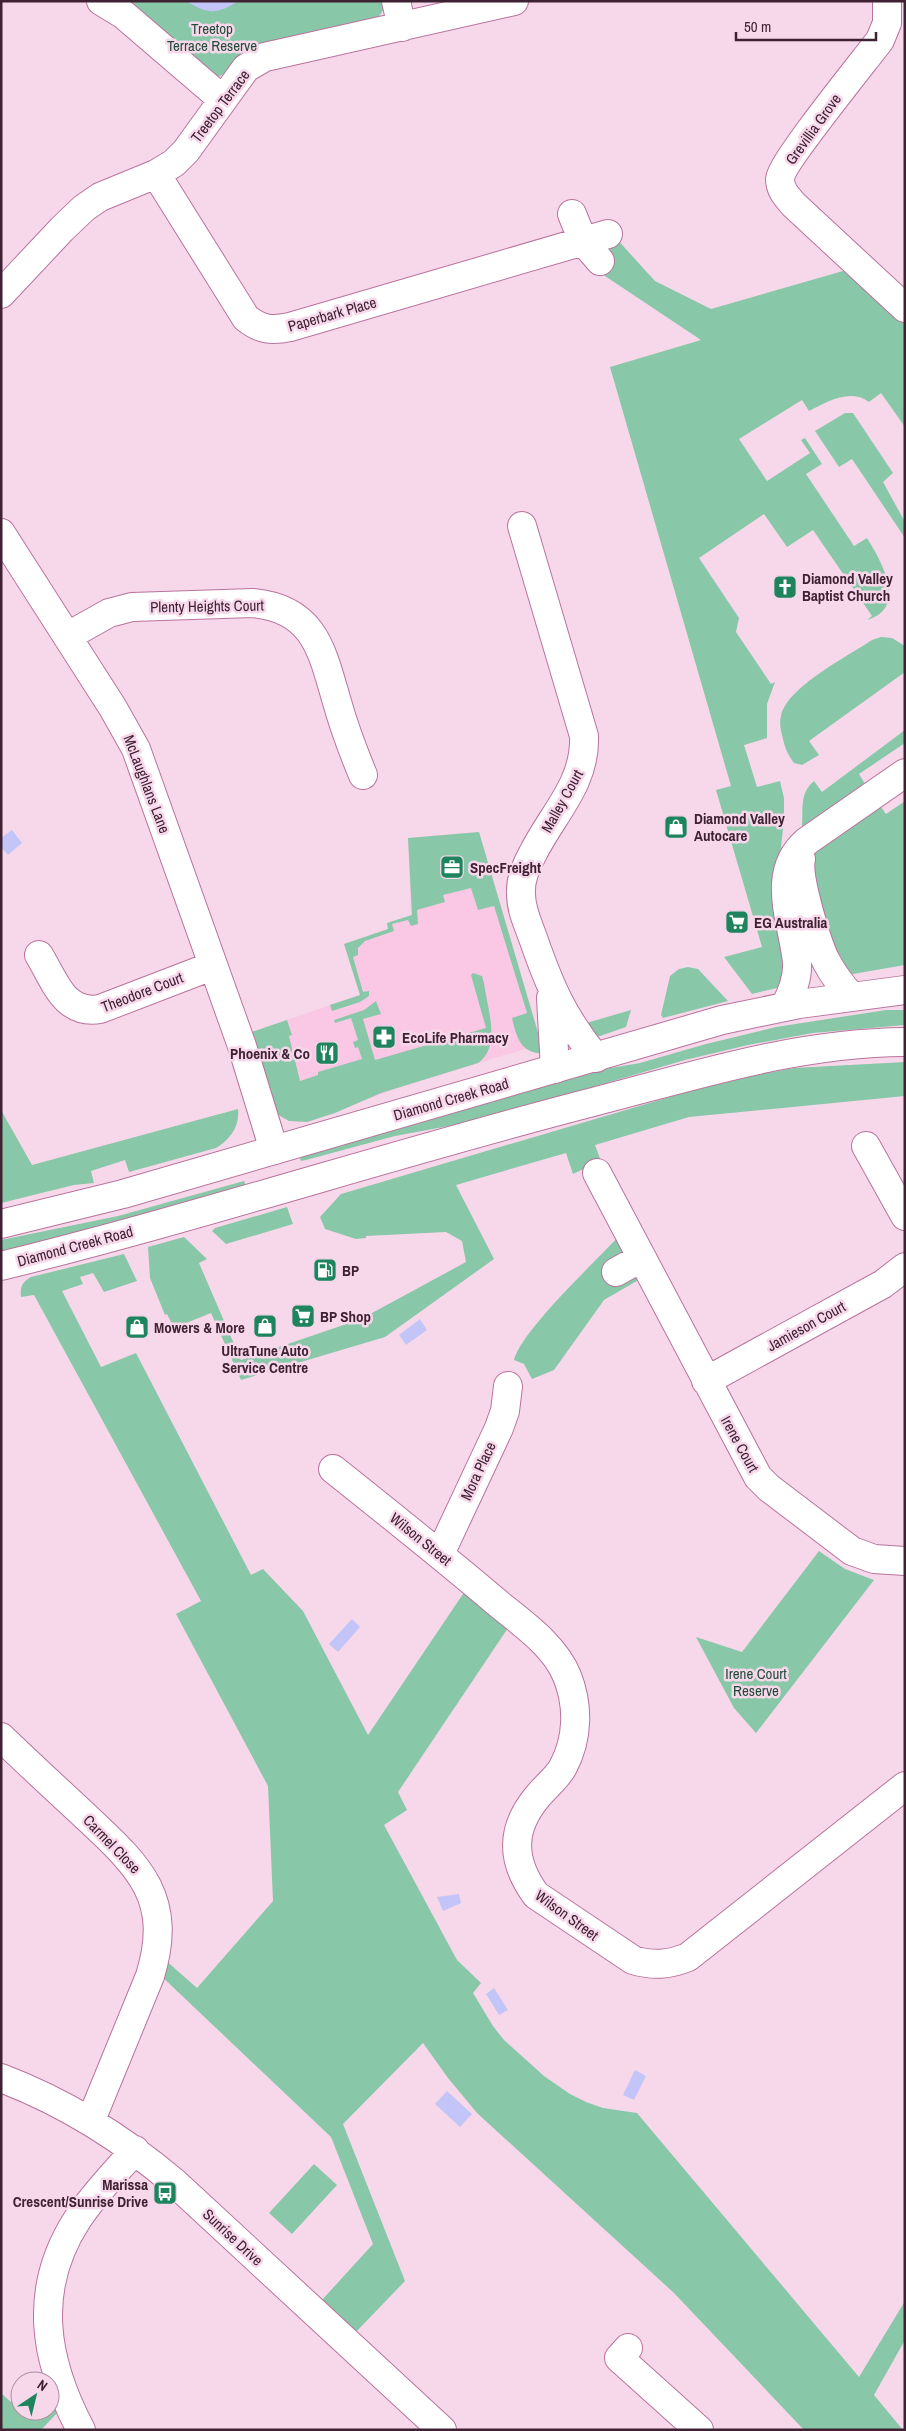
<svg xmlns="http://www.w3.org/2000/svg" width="906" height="2431" viewBox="0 0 906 2431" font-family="'Archivo Narrow',sans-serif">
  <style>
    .built { fill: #fac8e4 }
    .green { fill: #88c8a9 }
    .water { fill: #c3c5f8 }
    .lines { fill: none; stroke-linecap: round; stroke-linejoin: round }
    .minor-casing { stroke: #b9739d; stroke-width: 30 }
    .major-casing { stroke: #b9739d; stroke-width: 30 }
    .minor { stroke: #fff; stroke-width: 28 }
    .major { stroke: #fff; stroke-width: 28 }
    .labels { text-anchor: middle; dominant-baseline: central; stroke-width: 5; stroke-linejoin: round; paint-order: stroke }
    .park-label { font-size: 15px; fill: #204d3a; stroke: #f7d8ea }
    .street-label { font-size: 15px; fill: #3e2132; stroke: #f7d8ea }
    .poi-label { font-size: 15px; font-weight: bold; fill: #3e2132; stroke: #f7d8ea; text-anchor: start }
  </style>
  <rect width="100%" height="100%" fill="#f7d8ea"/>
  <path class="built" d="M 479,832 L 544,1053 L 525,1049 L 398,1088 L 307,1122 L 297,1122 L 281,1118 L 246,1034 L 360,995 L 344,944 L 388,929 L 387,923 L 411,915 L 408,838 Z"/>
  <path class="green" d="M 113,1 L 386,1 L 385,7 L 378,18 L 228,72 L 218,77 L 210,77 Z
    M 614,236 L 655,281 L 711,309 L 850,269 L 905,321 L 905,427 L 881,393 L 869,402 C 850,388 827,402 809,411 L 802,400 L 739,439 L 767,481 L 810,453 L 801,440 L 805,438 L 822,464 L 806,474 L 854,546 L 867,538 C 885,567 906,608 867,620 L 872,616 L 813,530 L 787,547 L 764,514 L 699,558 L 739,618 L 736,632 L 771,684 L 775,682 L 767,704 L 767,738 L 744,745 L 757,787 L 780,781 L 784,798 L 784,820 L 779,865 L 786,972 L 777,988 L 752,994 L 724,957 L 762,947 L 716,790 L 731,786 L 610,367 L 701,340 L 596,270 Z
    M 845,413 L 853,413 L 893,473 L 883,482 L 905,522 L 905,538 L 852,459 L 839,467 L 815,431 Z
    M 881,637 L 892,638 L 905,646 L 905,672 L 809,741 L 819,755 L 802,765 L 794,763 C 788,755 785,748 783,739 C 781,732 779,723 781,716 C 787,687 848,656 872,640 Z
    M 905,730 L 905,743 L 859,774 L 867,787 L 801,834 C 805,814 797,795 814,781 L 822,792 Z
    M 905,801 L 905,965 L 847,975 L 840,970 L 807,863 L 810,856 L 879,804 L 886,814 Z
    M 479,832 L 544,1053 C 521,1055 516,1036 512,1018 L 527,1013 L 494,906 L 478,910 L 471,888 L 443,895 L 445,902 L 417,910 L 418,924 L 411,926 L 408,920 L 392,924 L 394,931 L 365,941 L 358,948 L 358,955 L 353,957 L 363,992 L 369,991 L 369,996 L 360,1002 L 332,1011 L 330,1005 L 360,995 L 344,944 L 388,929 L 387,923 L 412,915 L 408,838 Z
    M 688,967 L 698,969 L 728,1001 L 663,1018 L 661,1015 L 670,976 L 679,969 Z
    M 473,973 L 482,976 L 484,983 C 487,1008 502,1046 478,1063 L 381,1093 L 335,1113 L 307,1122 L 289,1121 L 275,1113 L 246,1034 L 287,1020 L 292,1035 L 289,1036 L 300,1081 L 318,1075 L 318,1072 L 362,1059 L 358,1047 L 355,1048 L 353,1042 L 358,1040 L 351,1018 L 335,1023 L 334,1020 L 364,1010 L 376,1001 L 381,1014 L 363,1019 L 375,1060 L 486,1028 L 471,975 Z
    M 631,1010 L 626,1027 L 597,1037 L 583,1024 Z
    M 886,1010 L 905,1010 L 905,1025 L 813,1033 L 748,1045 L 685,1060 L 476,1121 L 395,1136 L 306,1160 L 301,1161 L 298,1154 L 575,1074 L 640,1063 L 706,1044 L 776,1027 Z
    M 905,1062 L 905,1096 L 689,1117 L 595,1145 L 601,1161 L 573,1174 L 566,1153 L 456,1185 L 494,1259 L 385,1337 L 241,1380 L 211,1313 L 174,1328 L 167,1314 L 165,1315 L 150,1278 L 148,1247 L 184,1237 L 207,1259 L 199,1263 L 241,1360 L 361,1319 L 466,1262 L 462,1241 L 446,1232 L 366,1236 L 366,1238 L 356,1239 L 325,1229 L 320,1217 L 341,1194 L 690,1091 L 752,1076 L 794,1068 Z
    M 238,1109 C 240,1126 230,1140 216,1148 L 129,1172 L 125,1160 L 91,1171 L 94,1183 L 74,1185 L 1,1203 L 1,1110 L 32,1165 Z
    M 244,1181 L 247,1188 L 1,1254 L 1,1240 L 118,1216 Z
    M 287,1207 L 293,1224 L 226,1244 L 212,1231 L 215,1228 Z
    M 620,1235 L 629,1273 L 642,1278 L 604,1300 L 554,1370 L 532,1379 L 524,1364 L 514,1360 C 521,1331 597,1260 620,1235 Z
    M 124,1254 L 137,1281 L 104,1292 L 93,1273 L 80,1277 L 83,1284 L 62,1291 L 101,1367 L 136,1353 L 251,1575 L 263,1569 L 303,1611 L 368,1735 L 467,1588 L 510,1625 L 398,1792 L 407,1810 L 384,1825 L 457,1960 L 481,1983 L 473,1993 L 493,2026 L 504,2040 L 544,2076 L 570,2094 L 586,2102 L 603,2108 L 637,2113 L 859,2377 L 905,2301 L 905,2340 L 874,2395 L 903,2430 L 804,2430 L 674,2293 L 477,2113 L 448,2078 L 423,2043 L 343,2124 L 405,2281 L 355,2333 L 321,2301 L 373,2244 L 331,2137 L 158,1973 L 163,1958 L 197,1988 L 273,1901 L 268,1786 L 176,1614 L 201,1601 L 34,1295 L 21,1297 C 20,1287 22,1282 31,1277 Z
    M 819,1551 L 845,1569 L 874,1580 L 756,1733 L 734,1708 L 696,1637 L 742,1652 Z
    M 314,2164 L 337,2185 L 292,2234 L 269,2213 Z
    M 1,2393 L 11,2402 L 20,2400 L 20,2411 L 50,2411 L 50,2393 L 59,2411 L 41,2430 L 1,2430 Z"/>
  <path class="water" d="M 186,1 L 238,1 C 217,15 207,14 186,1 Z
    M 12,830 L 22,843 L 8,855 L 1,847 L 1,838 Z
    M 420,1319 L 427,1330 L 406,1345 L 399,1335 Z
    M 352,1619 L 360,1627 L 338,1652 L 329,1644 Z
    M 459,1894 L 461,1903 L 443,1911 L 437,1897 Z
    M 494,1988 L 508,2010 L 499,2015 L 486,1994 Z
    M 635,2070 L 646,2076 L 634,2100 L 623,2095 Z
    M 447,2091 L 472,2114 L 460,2127 L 435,2104 Z"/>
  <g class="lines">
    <g class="minor-casing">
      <path id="minor" d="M 101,1 L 124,15 L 222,99
        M 396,1 L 402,27
        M 887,1 L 887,23 L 880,40 C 865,60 781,163 780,179 C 780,190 787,197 794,205 L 905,308
        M 156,174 L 246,318 C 261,330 272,331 290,327 L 608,234
        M 572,214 L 583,241 L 600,261
        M 1,294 L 62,229 L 84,208 L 100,197 L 156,174 L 174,163 L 186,151 L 246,68 L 265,57 L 514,1
        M 522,526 L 584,736 C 586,784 552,814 532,855 C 526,866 520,881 521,894 C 521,910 528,924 533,938 C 550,987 563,1017 596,1058
        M 1,533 L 113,708 L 136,749 L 242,1046 L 274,1150
        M 68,636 L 109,613 L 132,607 L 253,603 C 315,609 322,651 337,702 C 344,727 353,751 363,775
        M 801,859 C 797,877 817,943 826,961 C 833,974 841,985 851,996
        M 39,955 C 55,981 64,1015 100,1009 L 212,966
        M 551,998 L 555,1069
        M 785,1006 C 792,993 798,977 797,962 C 793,922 769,873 807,841 L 905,773
        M 866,1146 L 905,1216
        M 597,1173 L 758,1477 L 769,1488 L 852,1551 L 874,1559 L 905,1561
        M 616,1272 L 641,1258
        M 706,1381 L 883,1284 L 905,1267
        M 333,1469 C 387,1512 441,1555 494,1600 C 520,1622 554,1644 567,1676 C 579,1706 578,1739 563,1767 C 557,1778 546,1786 538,1796 C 510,1829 511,1861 536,1895 L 633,1960 C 653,1966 669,1965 688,1957 L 905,1786
        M 440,1554 L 499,1428 L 505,1411 L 508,1386
        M 1,1737 C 28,1763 55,1788 82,1813 C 136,1864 175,1895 150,1976 L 91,2120
        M 1,2078 C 67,2103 122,2138 175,2183 L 442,2430
        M 628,2348 L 619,2358 L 699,2430
        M 81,2430 C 44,2360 32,2290 77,2220 C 93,2195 115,2173 135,2150"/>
    </g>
    <g class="major-casing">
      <path id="major" d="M 1,1224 L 123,1194 L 722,1020 L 799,1004 L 905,990
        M 1,1266 C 200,1217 395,1153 593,1102 C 698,1075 795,1043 905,1042"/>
    </g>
    <use href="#minor" class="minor"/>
    <use href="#major" class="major"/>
  </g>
  <defs>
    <g id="church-square" transform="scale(1.25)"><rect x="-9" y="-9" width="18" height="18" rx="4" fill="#1d845e" stroke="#f7d8ea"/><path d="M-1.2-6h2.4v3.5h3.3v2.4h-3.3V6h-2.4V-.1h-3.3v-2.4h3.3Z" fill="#fff"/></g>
    <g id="shop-square" transform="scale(1.25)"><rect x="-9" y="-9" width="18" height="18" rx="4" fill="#1d845e" stroke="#f7d8ea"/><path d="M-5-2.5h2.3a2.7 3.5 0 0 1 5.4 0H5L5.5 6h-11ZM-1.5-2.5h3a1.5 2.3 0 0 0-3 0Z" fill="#fff"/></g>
    <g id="office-square" transform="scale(1.25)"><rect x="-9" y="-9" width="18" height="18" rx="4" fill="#1d845e" stroke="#f7d8ea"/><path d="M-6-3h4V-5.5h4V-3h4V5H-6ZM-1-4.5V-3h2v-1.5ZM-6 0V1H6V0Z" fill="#fff"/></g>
    <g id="supermarket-square" transform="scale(1.25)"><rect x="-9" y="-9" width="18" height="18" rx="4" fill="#1d845e" stroke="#f7d8ea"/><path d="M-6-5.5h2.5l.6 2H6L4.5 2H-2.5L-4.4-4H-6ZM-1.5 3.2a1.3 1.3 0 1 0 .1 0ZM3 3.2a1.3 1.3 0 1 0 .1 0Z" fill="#fff"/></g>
    <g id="pharmacy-square" transform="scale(1.25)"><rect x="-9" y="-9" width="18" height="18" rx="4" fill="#1d845e" stroke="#f7d8ea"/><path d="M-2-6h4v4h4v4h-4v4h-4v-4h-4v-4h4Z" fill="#fff"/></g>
    <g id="restaurant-square" transform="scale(1.25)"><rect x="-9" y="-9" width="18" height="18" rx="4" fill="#1d845e" stroke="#f7d8ea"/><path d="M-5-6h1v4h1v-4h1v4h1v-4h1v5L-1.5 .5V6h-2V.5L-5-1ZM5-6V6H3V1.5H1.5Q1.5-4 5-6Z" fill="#fff"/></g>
    <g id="fuel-square" transform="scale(1.25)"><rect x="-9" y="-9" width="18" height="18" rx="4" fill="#1d845e" stroke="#f7d8ea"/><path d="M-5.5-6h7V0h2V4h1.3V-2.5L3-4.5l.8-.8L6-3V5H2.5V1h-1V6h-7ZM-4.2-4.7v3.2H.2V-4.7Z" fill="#fff"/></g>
    <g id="bus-square" transform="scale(1.25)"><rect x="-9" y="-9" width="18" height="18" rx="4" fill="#1d845e" stroke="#f7d8ea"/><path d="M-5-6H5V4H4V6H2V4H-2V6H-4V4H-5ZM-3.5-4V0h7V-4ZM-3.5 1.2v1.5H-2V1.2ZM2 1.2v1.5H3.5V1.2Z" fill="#fff"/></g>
  </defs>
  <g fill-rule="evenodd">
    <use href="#church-square" x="785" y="587"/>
    <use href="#shop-square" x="676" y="827"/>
    <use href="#office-square" x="452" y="867"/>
    <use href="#supermarket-square" x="737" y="922"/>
    <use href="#pharmacy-square" x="384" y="1037"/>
    <use href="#restaurant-square" x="327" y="1053"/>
    <use href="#fuel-square" x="325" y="1270"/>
    <use href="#supermarket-square" x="303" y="1316"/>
    <use href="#shop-square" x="265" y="1326"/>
    <use href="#shop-square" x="137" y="1327"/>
    <use href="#bus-square" x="165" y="2193"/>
  </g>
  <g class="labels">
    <g class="park-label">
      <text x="212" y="28">Treetop<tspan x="212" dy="17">Terrace Reserve</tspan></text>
      <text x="756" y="1673">Irene Court<tspan x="756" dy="17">Reserve</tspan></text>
    </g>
    <g class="street-label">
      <text transform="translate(220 106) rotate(-53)">Treetop Terrace</text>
      <text transform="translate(813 129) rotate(-54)">Grevillia Grove</text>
      <text transform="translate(332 314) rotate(-16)">Paperbark Place</text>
      <text transform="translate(207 606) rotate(-1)">Plenty Heights Court</text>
      <text transform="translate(147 784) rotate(69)">McLaughlans Lane</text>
      <text transform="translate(562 801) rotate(-61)">Malley Court</text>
      <text transform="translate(142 992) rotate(-21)">Theodore Court</text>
      <text transform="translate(451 1099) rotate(-16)">Diamond Creek Road</text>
      <text transform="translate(75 1246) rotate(-15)">Diamond Creek Road</text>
      <text transform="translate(806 1326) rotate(-29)">Jamieson Court</text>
      <text transform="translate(740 1444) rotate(61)">Irene Court</text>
      <text transform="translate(478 1471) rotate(-65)">Mora Place</text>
      <text transform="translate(421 1539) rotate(39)">Wilson Street</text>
      <text transform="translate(112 1844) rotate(46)">Carmel Close</text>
      <text transform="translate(567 1915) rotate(36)">Wilson Street</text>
      <text transform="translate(233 2237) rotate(43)">Sunrise Drive</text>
    </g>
    <g class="poi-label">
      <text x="802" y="578">Diamond Valley<tspan x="802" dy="17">Baptist Church</tspan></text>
      <text x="694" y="818">Diamond Valley<tspan x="694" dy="17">Autocare</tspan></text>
      <text x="470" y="867">SpecFreight</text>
      <text x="754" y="922">EG Australia</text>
      <text x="402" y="1037">EcoLife Pharmacy</text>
      <text x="310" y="1053" text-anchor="end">Phoenix &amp; Co</text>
      <text x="342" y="1270">BP</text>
      <text x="320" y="1316">BP Shop</text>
      <text x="154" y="1327">Mowers &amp; More</text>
      <text x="265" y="1350" text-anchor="middle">UltraTune Auto<tspan x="265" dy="17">Service Centre</tspan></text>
      <text x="148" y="2184" text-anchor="end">Marissa<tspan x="148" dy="17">Crescent/Sunrise Drive</tspan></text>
    </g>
  </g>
  <rect width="906" height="2431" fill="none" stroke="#3e2132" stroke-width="5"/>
  <g transform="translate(35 2396) rotate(35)"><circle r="24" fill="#f7d8ea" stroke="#ad8fa0"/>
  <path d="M0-4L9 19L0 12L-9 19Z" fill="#1d845e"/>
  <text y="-8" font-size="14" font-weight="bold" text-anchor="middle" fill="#3e2132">N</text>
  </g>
  <path d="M736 32v8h140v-8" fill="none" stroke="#3e2132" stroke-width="2.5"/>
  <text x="744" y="32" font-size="15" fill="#3e2132" stroke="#f7d8ea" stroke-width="4" paint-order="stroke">50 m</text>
</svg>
